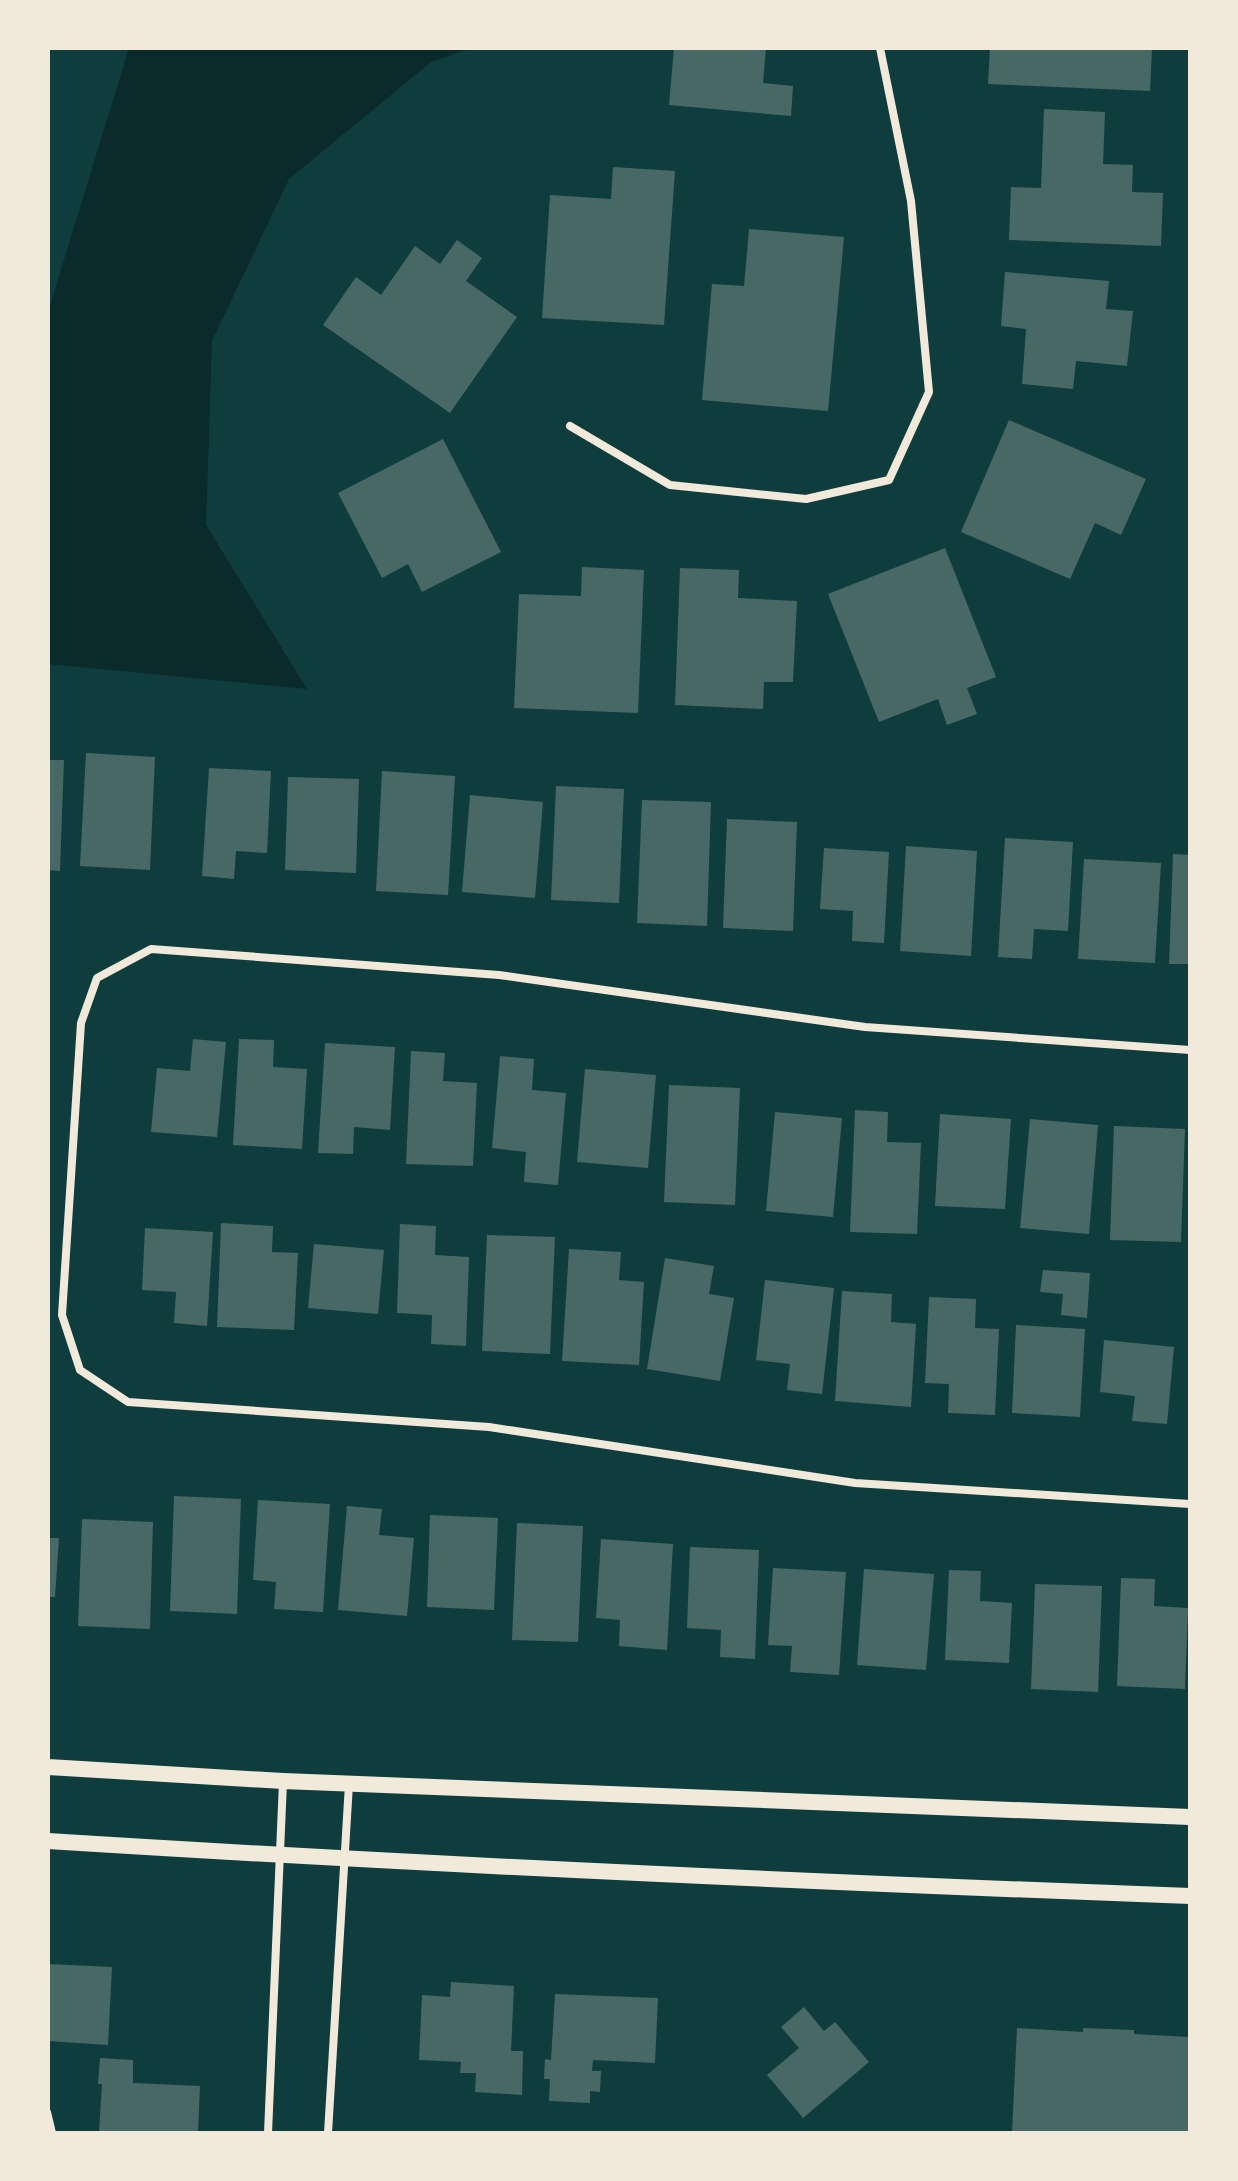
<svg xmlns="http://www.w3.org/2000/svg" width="1238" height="2181" viewBox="0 0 1238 2181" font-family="Arial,sans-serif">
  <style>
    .water { fill: #0a2a2b }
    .building { fill: #486865 }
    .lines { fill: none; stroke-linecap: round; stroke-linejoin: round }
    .service { stroke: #f1e9da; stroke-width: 6 }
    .minor { stroke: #f1e9da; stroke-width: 8 }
    .secondary { stroke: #f1e9da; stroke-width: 16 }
  </style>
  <rect width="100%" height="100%" fill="#0f3d3e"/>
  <path class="water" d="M 129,48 L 472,48 L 431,62 L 289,179 L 212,341 L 206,525 L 307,689 L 48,664 L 48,312 Z"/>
  <path class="building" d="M 674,48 L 766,48 L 763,83 L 793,86 L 791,116 L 669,105 Z
    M 990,48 L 1152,48 L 1150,91 L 988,84 Z
    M 1044,109 L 1105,112 L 1103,164 L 1133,165 L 1132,192 L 1163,193 L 1161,246 L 1009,240 L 1011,187 L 1041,188 Z
    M 613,167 L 675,171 L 664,325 L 542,318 L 550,195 L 611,199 Z
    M 749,229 L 844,237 L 828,411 L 702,400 L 712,284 L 744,286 Z
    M 457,240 L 482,258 L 466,281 L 517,317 L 450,413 L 323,325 L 356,277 L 381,295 L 415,246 L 440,264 Z
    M 1005,272 L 1109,281 L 1106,309 L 1133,311 L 1127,366 L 1076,361 L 1073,389 L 1022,384 L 1026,329 L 1001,326 Z
    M 1009,420 L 1146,479 L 1121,535 L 1095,523 L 1070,579 L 961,532 Z
    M 443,439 L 501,552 L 422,592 L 408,564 L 382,578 L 338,493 Z
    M 945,548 L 996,677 L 967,688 L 977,714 L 947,725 L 938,699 L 879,722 L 828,594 Z
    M 582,567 L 644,570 L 638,713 L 514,708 L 519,594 L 581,596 Z
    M 680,568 L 739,570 L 738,598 L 797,601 L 793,682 L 764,682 L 763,709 L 675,705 Z
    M 86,753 L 155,757 L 150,870 L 80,866 Z
    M 48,760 L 64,760 L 60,871 L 48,870 Z
    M 209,768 L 271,771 L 267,853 L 236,851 L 234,879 L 202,876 Z
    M 382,771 L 455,776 L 448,895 L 376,891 Z
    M 288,777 L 359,779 L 356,873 L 285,870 Z
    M 556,786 L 624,789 L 619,903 L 551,900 Z
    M 470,795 L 543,802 L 535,898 L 462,892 Z
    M 642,800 L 711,802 L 707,926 L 637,923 Z
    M 727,819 L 797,822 L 793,931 L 723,928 Z
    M 1005,838 L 1073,842 L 1068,931 L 1034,929 L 1032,959 L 998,957 Z
    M 906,846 L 977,851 L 971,956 L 900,951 Z
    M 824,848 L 889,852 L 884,943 L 852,941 L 853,911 L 820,909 Z
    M 1173,854 L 1190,855 L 1190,964 L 1169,964 Z
    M 1084,859 L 1161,863 L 1155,963 L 1078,959 Z
    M 193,1039 L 226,1042 L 217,1137 L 151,1132 L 157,1068 L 190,1071 Z
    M 239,1039 L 274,1040 L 273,1067 L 307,1069 L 302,1149 L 233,1145 Z
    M 325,1043 L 395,1047 L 390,1130 L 354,1127 L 353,1154 L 318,1153 Z
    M 411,1051 L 445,1053 L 443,1081 L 477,1083 L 473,1166 L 406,1164 Z
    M 500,1056 L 534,1059 L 532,1090 L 566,1093 L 558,1185 L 524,1182 L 526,1152 L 492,1148 Z
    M 585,1069 L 656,1075 L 648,1168 L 577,1162 Z
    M 669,1085 L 740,1088 L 735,1205 L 664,1202 Z
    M 855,1110 L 888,1112 L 887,1142 L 921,1143 L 917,1234 L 850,1232 Z
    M 775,1112 L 842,1118 L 833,1217 L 766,1211 Z
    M 940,1114 L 1011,1119 L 1005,1209 L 935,1206 Z
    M 1030,1119 L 1098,1125 L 1089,1234 L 1020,1228 Z
    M 1114,1126 L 1185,1129 L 1181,1242 L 1110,1240 Z
    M 221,1223 L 273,1226 L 272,1252 L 298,1253 L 294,1330 L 217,1327 Z
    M 400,1224 L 436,1226 L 435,1255 L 469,1257 L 466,1346 L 431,1344 L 432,1315 L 397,1313 Z
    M 145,1228 L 213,1232 L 207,1326 L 174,1323 L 176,1292 L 142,1290 Z
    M 487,1235 L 555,1237 L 550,1354 L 482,1351 Z
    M 314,1244 L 384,1250 L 378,1314 L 308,1308 Z
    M 569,1249 L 621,1252 L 619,1280 L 644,1282 L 639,1365 L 562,1361 Z
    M 665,1258 L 714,1266 L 709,1294 L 734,1298 L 720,1381 L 647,1369 Z
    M 1043,1270 L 1090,1273 L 1087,1318 L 1061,1315 L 1063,1294 L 1040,1292 Z
    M 765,1280 L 834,1288 L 822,1394 L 787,1390 L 790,1364 L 756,1360 Z
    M 842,1291 L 892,1294 L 891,1322 L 916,1324 L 911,1407 L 835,1401 Z
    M 929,1297 L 976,1299 L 975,1328 L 999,1329 L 995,1415 L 948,1413 L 949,1384 L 925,1383 Z
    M 1016,1325 L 1085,1329 L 1080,1417 L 1012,1413 Z
    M 1104,1340 L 1174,1347 L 1167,1424 L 1132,1421 L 1135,1396 L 1100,1392 Z
    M 174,1496 L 241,1499 L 237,1614 L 170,1611 Z
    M 258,1500 L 330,1504 L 323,1612 L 274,1609 L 276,1582 L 253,1580 Z
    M 347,1506 L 382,1509 L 379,1535 L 414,1538 L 407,1616 L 338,1610 Z
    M 430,1515 L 498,1518 L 494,1610 L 427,1607 Z
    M 82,1519 L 153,1522 L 150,1629 L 78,1626 Z
    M 517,1523 L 583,1526 L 578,1642 L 512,1640 Z
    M 48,1538 L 59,1538 L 55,1597 L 48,1597 Z
    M 601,1539 L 673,1544 L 667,1650 L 619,1646 L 620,1620 L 596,1618 Z
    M 690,1547 L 759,1550 L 755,1659 L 720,1657 L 721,1630 L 687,1628 Z
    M 773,1568 L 846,1572 L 839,1675 L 790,1672 L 792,1646 L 768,1645 Z
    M 864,1569 L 934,1574 L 926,1670 L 857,1665 Z
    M 949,1570 L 981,1571 L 980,1601 L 1012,1603 L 1009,1663 L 945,1660 Z
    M 1121,1578 L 1155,1579 L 1154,1606 L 1188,1608 L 1185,1689 L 1117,1686 Z
    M 1035,1584 L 1102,1586 L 1098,1692 L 1031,1689 Z
    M 48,1964 L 112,1967 L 108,2045 L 48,2041 Z
    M 451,1982 L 514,1986 L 511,2051 L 523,2051 L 522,2095 L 475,2092 L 476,2073 L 460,2073 L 461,2062 L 419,2060 L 422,1995 L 450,1997 Z
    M 555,1994 L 658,1998 L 655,2063 L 593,2060 L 592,2071 L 601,2071 L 600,2092 L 590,2091 L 590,2103 L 549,2101 L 550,2079 L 544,2079 L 545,2059 L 551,2060 Z
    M 804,2007 L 824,2031 L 835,2022 L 869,2062 L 803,2118 L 767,2075 L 799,2048 L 781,2027 Z
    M 1017,2028 L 1083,2032 L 1083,2028 L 1134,2030 L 1134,2034 L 1190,2037 L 1190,2133 L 1012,2133 Z
    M 100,2058 L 133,2060 L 133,2083 L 200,2086 L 198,2133 L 99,2133 L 102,2084 L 98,2084 Z"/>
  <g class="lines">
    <path class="service" d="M 48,2112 L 53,2133"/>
    <path class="minor" d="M 570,426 L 670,485 L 806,499 L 889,480 L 929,392 L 911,201 L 880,48
      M 1190,1050 L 865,1027 L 499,975 L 151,949 L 97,978 L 81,1023 L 62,1315 L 80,1370 L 128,1402 L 489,1427 L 855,1483 L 1190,1504
      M 268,2133 L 283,1782
      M 328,2133 L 349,1784"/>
    <path class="secondary" d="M 48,1767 L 283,1781 L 1190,1817
      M 48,1841 C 428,1865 809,1882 1190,1896"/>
  </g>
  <rect width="1238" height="2181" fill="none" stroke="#f1e9da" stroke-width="100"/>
</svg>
